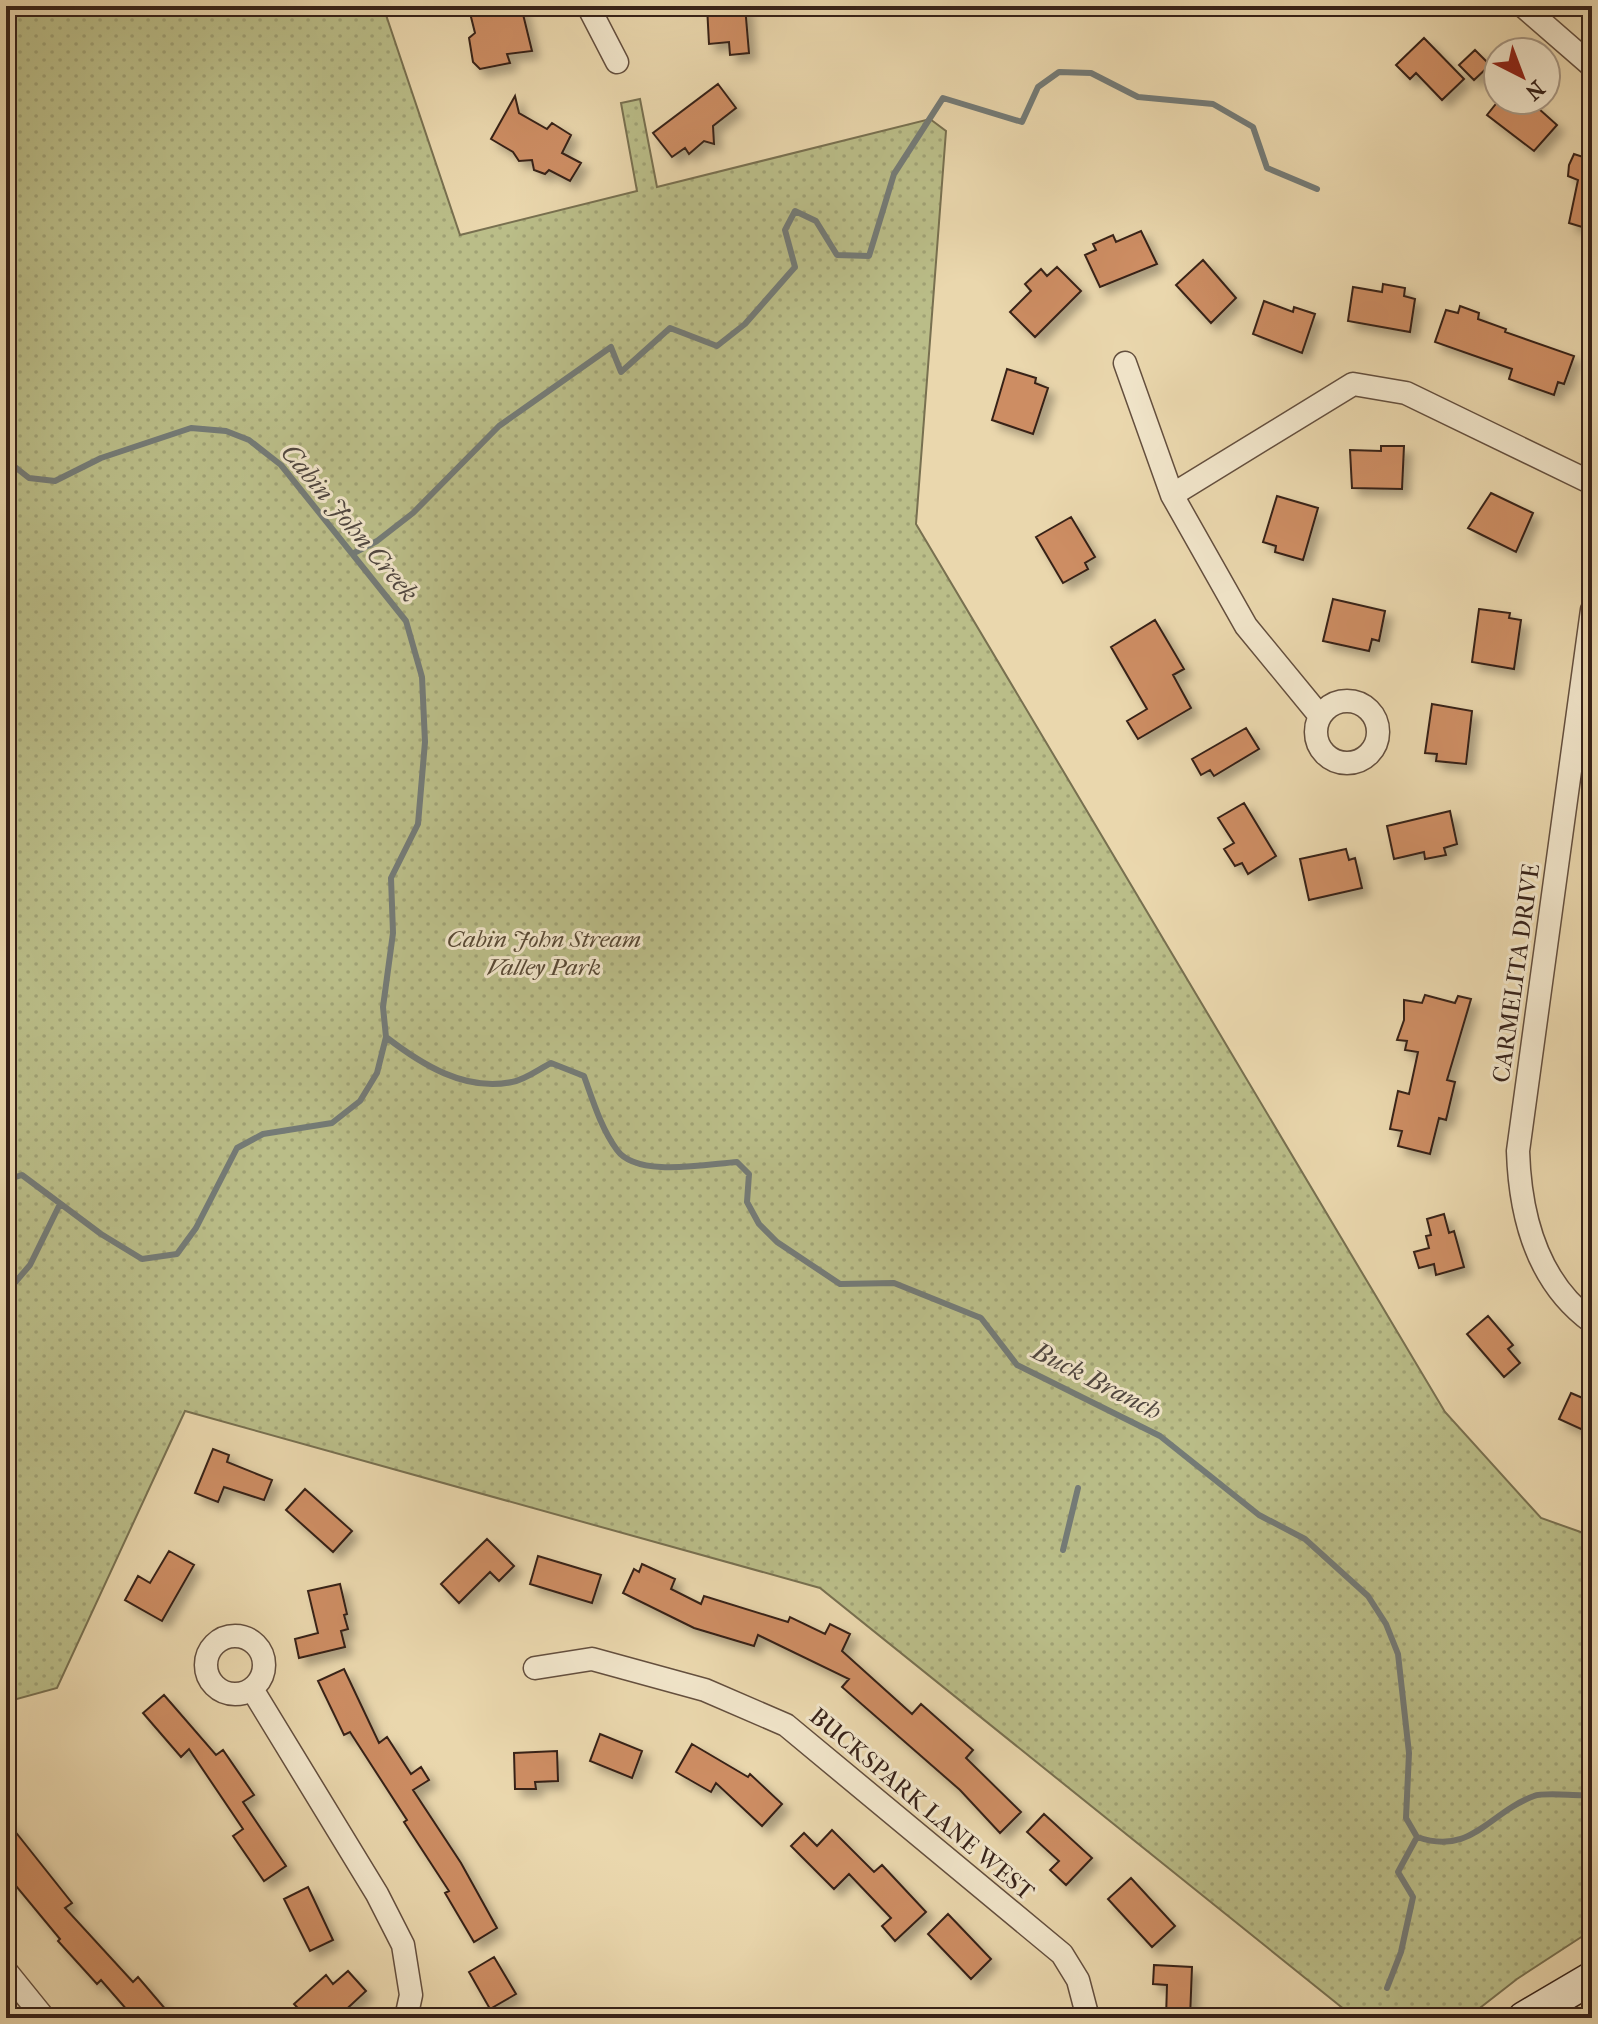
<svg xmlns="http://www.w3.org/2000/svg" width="1598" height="2024" viewBox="0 0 1598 2024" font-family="'IM FELL French Canon',serif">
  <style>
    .park { fill: url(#park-dots); stroke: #787050; stroke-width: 2 }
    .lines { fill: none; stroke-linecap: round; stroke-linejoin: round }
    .stream { stroke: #747b77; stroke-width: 6 }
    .building { fill: #cd8d63; stroke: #372219; stroke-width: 2; filter: url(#shadow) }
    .street-casing { stroke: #644f3e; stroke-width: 25 }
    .secondary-casing { stroke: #372219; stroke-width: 35 }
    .street { stroke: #f1e5ca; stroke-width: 22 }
    .secondary { stroke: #f1e5ca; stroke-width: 32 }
    .labels { text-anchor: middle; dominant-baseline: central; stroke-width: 6; stroke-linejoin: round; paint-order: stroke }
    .park-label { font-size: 24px; font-style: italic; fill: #584935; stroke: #f1e5ca }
    .street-label { font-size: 24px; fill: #372219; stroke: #f1e5ca }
    .water-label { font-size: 26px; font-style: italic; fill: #504740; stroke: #f1e5ca }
  </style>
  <defs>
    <pattern id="park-dots" width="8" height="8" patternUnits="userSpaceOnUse" patternTransform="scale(2)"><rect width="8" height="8" fill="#babd88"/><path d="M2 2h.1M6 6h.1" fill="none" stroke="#a0a275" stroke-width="1.8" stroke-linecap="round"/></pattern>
    <filter id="shadow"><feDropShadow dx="7" dy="7" stdDeviation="4" flood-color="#0004"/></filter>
  </defs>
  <rect width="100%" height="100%" fill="#ead7ad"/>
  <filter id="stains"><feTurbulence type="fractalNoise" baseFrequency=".0025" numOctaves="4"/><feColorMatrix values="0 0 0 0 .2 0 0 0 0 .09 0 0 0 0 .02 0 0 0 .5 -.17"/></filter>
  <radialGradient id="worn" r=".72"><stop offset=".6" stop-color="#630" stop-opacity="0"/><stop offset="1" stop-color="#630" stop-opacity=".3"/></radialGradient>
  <path class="park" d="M 6,6 L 383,6 L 460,235 L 637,191 L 621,103 L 640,99 L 657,187 L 930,119 L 946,131 L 916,524 L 1445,1412 L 1541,1518 L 1592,1536 L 1592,1930 L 1517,1979 L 1467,2018 L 1355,2018 L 820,1588 L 185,1411 L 57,1688 L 6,1702 Z"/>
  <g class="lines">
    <path class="stream" d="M 6,460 L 29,478 L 55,481 L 101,458 L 191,428 L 226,431 L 249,440 L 281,465 L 406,621 L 422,677 L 425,742 L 418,824 L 391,878 L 393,933 L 383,1007 L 386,1037 L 377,1073 L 360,1101 L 332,1123 L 263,1134 L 237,1148 L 196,1228 L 177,1254 L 142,1259 L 101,1234 L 22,1175 L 6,1180
      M 354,553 L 377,541 L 413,513 L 499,426 L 611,347 L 621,372 L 670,328 L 717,346 L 745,324 L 795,267 L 785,230 L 795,211 L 816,221 L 837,255 L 869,256 L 894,174 L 943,98 L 1022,122 L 1038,87 L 1059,72 L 1091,73 L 1138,97 L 1213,104 L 1253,127 L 1267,168 L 1317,189
      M 386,1037 C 421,1064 465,1092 512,1082 C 525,1080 539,1069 551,1063 L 584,1076 C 593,1101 601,1128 617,1150 C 637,1178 707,1164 737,1162 L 749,1174 L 747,1202 L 759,1224 L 777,1242 L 840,1284 L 894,1283 L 981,1318 L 1017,1365 L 1160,1436 L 1259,1515 L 1305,1539 L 1368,1596 L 1386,1624 L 1398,1654 L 1409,1753 L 1406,1818 L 1417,1837 C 1472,1856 1488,1813 1534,1796 C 1544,1792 1575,1796 1589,1795 L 1592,1798
      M 6,1293 L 30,1265 L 60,1204
      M 1063,1550 L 1078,1488
      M 1387,1988 L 1401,1952 L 1413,1897 L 1398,1872 L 1417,1837"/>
  </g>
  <path class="building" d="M 475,6 L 521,6 L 532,51 L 507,54 L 510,63 L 480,69 L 473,62 L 469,38 L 475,33 L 470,13 L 477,10 Z
    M 707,6 L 745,6 L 749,53 L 730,55 L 729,42 L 709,44 Z
    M 1424,38 L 1464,79 L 1442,100 L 1416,73 L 1410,79 L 1396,65 Z
    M 1475,50 L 1490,65 L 1474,80 L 1459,65 Z
    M 718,84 L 736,108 L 713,126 L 714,144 L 704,141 L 689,154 L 685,148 L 672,157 L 653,133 Z
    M 515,96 L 519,113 L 547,129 L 552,123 L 571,135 L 562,153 L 581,163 L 570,181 L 549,170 L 545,174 L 534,170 L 532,160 L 519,161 L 513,152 L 491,139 Z
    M 1499,100 L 1529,100 L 1557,125 L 1534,151 L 1487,115 Z
    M 1585,145 L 1592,146 L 1592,230 L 1569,223 L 1578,180 L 1568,176 L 1569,165 L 1574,154 L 1583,157 Z
    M 1141,231 L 1157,264 L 1100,287 L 1085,255 L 1096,250 L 1093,244 L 1113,235 L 1116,242 Z
    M 1203,260 L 1236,298 L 1211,323 L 1176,285 Z
    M 1057,267 L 1081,291 L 1035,337 L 1010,312 L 1031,291 L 1025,284 L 1041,269 L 1047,276 Z
    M 1383,284 L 1405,288 L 1404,296 L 1415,299 L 1410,332 L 1348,321 L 1353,287 L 1382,292 Z
    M 1264,301 L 1293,312 L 1294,307 L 1315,314 L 1302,353 L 1253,334 Z
    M 1460,306 L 1479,313 L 1478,319 L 1506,329 L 1505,332 L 1574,356 L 1564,384 L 1558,382 L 1554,395 L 1509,379 L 1512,369 L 1435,342 L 1446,310 L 1458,313 Z
    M 1007,369 L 1036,378 L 1035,383 L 1048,388 L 1033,434 L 992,420 Z
    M 1381,446 L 1404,446 L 1402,489 L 1352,488 L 1350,450 L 1381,451 Z
    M 1491,493 L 1533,513 L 1516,552 L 1468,528 Z
    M 1277,496 L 1318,508 L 1303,560 L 1275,552 L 1276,546 L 1263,542 Z
    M 1071,517 L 1095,557 L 1085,563 L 1088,569 L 1063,583 L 1036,537 Z
    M 1333,599 L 1385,611 L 1379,641 L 1372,639 L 1369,651 L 1323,641 Z
    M 1479,609 L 1510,613 L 1509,618 L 1521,620 L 1514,669 L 1472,662 Z
    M 1155,620 L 1184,669 L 1173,675 L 1191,708 L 1138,739 L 1127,721 L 1147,709 L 1111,647 Z
    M 1432,704 L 1472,711 L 1466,764 L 1436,761 L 1437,754 L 1425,753 Z
    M 1246,728 L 1259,749 L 1214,776 L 1210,770 L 1201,775 L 1192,759 Z
    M 1244,803 L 1276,856 L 1248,874 L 1242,863 L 1235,866 L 1224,849 L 1234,843 L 1218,818 Z
    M 1450,811 L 1457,844 L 1444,848 L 1446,855 L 1425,859 L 1424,852 L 1394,859 L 1387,826 Z
    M 1346,849 L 1349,860 L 1355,858 L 1362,888 L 1309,900 L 1300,859 Z
    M 1425,995 L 1455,1003 L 1458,996 L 1471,999 L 1447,1080 L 1455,1082 L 1446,1120 L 1439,1118 L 1430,1154 L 1398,1146 L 1402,1131 L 1390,1129 L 1398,1091 L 1409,1094 L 1418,1052 L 1405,1050 L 1407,1041 L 1397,1040 L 1404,1020 L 1404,1000 L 1422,1003 Z
    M 1444,1214 L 1449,1233 L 1454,1231 L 1464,1267 L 1436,1275 L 1434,1264 L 1419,1268 L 1414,1252 L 1429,1248 L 1426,1236 L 1431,1235 L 1427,1219 Z
    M 1488,1316 L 1513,1345 L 1508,1349 L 1520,1363 L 1504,1377 L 1467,1334 Z
    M 1571,1393 L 1592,1402 L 1592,1434 L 1559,1419 Z
    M 213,1449 L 229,1455 L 227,1462 L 272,1480 L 264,1500 L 224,1487 L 218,1502 L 195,1493 Z
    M 305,1489 L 352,1531 L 333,1552 L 286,1510 Z
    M 487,1539 L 514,1566 L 499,1581 L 490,1572 L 459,1603 L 441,1584 Z
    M 169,1551 L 194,1565 L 162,1621 L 125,1600 L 138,1576 L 150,1583 Z
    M 538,1556 L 601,1575 L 592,1603 L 530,1584 Z
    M 642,1564 L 675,1579 L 671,1589 L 701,1604 L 704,1596 L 788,1622 L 790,1617 L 825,1634 L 830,1624 L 850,1634 L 842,1651 L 912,1714 L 921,1704 L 973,1750 L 966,1758 L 1021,1812 L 1000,1833 L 960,1790 L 842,1687 L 849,1679 L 758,1635 L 754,1646 L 694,1628 L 623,1593 L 634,1569 L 639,1572 Z
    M 340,1584 L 347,1614 L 344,1615 L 348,1629 L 341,1631 L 345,1647 L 299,1658 L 295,1639 L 318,1633 L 308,1591 Z
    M 344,1669 L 379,1743 L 387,1737 L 411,1774 L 421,1767 L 429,1780 L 413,1790 L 461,1863 L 497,1928 L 474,1942 L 445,1893 L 449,1891 L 404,1822 L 407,1820 L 350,1732 L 344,1735 L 318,1681 Z
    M 164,1695 L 216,1755 L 223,1750 L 254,1795 L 243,1802 L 286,1866 L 264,1881 L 233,1836 L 243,1829 L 189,1749 L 181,1757 L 143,1713 Z
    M 600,1734 L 642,1751 L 632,1778 L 590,1761 Z
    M 692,1744 L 748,1777 L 750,1774 L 782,1804 L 762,1826 L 716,1783 L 711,1792 L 676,1772 Z
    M 557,1751 L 558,1781 L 535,1782 L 536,1789 L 515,1789 L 514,1753 Z
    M 1044,1814 L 1092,1858 L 1066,1885 L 1050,1870 L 1059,1861 L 1027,1832 Z
    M 6,1820 L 72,1903 L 65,1908 L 133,1982 L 138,1977 L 173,2018 L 134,2018 L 101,1980 L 97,1984 L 58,1941 L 60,1939 L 6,1874 Z
    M 832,1830 L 874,1872 L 882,1865 L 926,1912 L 895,1941 L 882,1926 L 891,1918 L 849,1874 L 834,1889 L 791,1846 L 804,1833 L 817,1846 Z
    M 1131,1878 L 1175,1926 L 1152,1947 L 1108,1899 Z
    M 308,1887 L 333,1940 L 310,1951 L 284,1899 Z
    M 948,1914 L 991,1959 L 971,1979 L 928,1934 Z
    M 494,1957 L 516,1994 L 490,2009 L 469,1972 Z
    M 1154,1965 L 1192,1967 L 1190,2018 L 1166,2018 L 1167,1985 L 1153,1984 Z
    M 348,1971 L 366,1991 L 337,2018 L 307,2018 L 294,2004 L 326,1975 L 333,1984 Z"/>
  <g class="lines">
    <g class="street-casing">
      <path id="street" d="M 588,6 L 617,62
        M 1523,6 L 1592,66
        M 1125,363 L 1172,495 L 1246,626 L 1320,716
        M 1172,495 L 1353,384 L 1406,393 L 1592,483
        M 1592,610 L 1518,1151 C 1520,1215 1537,1282 1592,1322
        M1316 732a31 31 0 1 1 62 0a31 31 0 1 1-62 0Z
        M206 1665a29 29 0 1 1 58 0a29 29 0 1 1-58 0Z
        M 535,1668 L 592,1659 L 705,1690 L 786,1725 L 1062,1954 L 1078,1980 L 1088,2018
        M 252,1689 L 377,1894 L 403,1945 L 411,1995 L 406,2018
        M 6,1971 L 44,2018"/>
    </g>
    <g class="secondary-casing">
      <path id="secondary" d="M 1524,2018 L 1592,1978"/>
    </g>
    <use href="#street" class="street"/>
    <use href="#secondary" class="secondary"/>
  </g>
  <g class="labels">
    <g class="park-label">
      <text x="544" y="939">Cabin John Stream<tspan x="544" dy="28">Valley Park</tspan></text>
    </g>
    <g class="street-label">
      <text transform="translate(1516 973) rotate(-82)">CARMELITA DRIVE</text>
      <text transform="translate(922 1804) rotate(40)">BUCKSPARK LANE WEST</text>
    </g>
    <g class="water-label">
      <text transform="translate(350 523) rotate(50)">Cabin John Creek</text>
      <text transform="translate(1097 1381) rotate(27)">Buck Branch</text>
    </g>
  </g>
  <rect width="1598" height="2024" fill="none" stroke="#ead7ad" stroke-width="32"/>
  <rect x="8" y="8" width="1582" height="2008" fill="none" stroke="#372219" stroke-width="4"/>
  <rect x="16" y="16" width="1566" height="1992" fill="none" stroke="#372219" stroke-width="2"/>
  <g transform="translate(1522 76) rotate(138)"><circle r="38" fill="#f1e5ca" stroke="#a79783" stroke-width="2"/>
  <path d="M0-6L14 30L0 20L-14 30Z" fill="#8f2418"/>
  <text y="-12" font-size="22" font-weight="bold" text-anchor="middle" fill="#372219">N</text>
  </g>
  <rect width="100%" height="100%" filter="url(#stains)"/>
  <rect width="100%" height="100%" fill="url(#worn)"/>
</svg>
